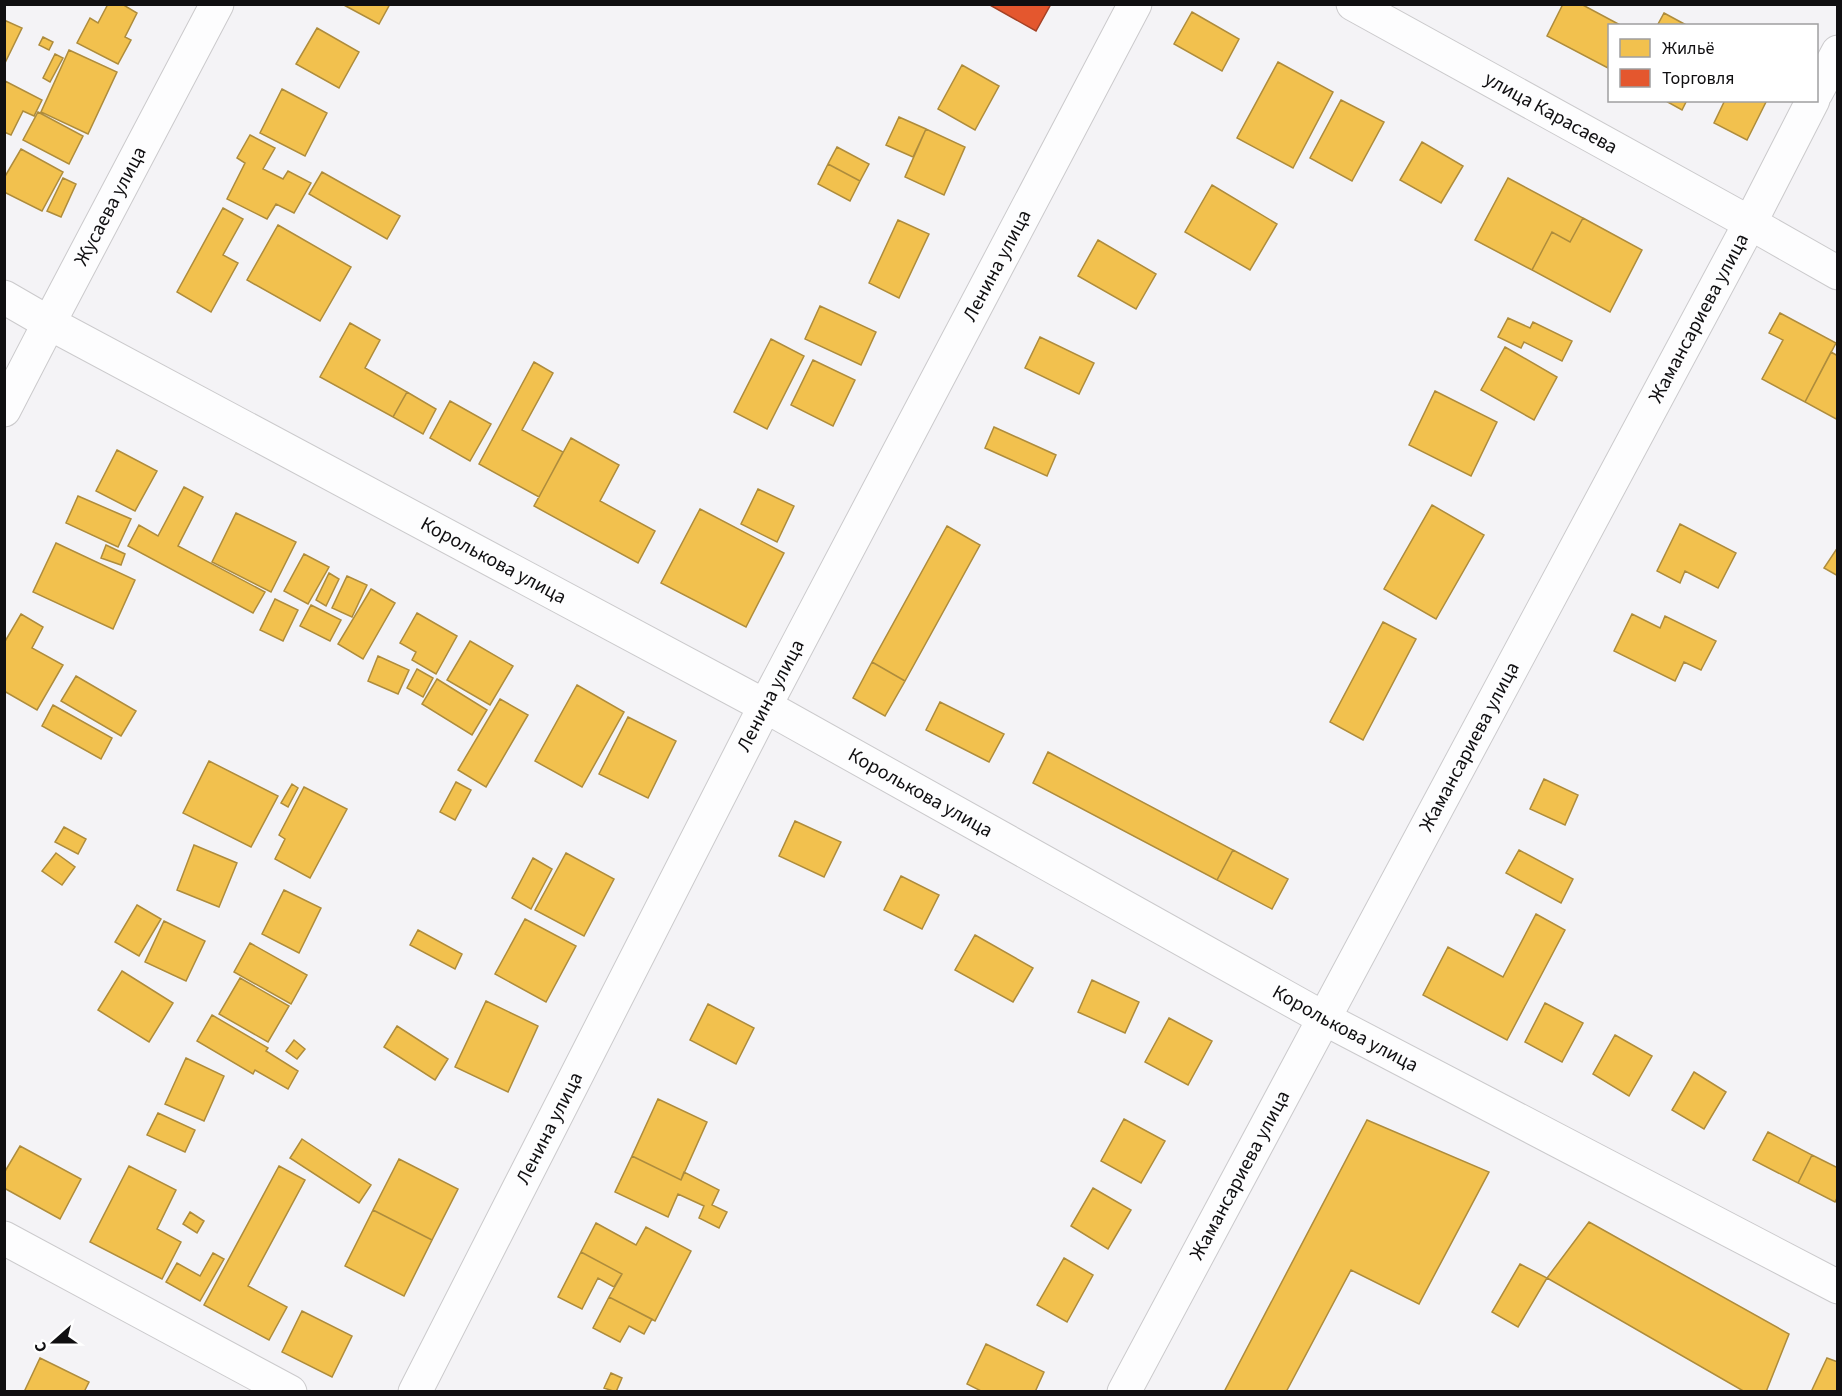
<svg xmlns="http://www.w3.org/2000/svg" width="1842" height="1396" viewBox="0 0 1842 1396" font-family="'Source Sans 3',sans-serif">
  <style>
    .homes { fill: #f2c14e; stroke: #ae8c3c; stroke-width: 1.5 }
    .shops { fill: #e4572e; stroke: #a44125; stroke-width: 1.5 }
    .lines { fill: none; stroke-linecap: round; stroke-linejoin: round }
    .minor-casing { stroke: #cbcacc; stroke-width: 35 }
    .tertiary-casing { stroke: #cbcacc; stroke-width: 35 }
    .secondary-casing { stroke: #cbcacc; stroke-width: 35 }
    .minor { stroke: #fdfdfe; stroke-width: 33 }
    .tertiary { stroke: #fdfdfe; stroke-width: 33 }
    .secondary { stroke: #fdfdfe; stroke-width: 33 }
    .labels { text-anchor: middle; dominant-baseline: central; stroke-width: 6; stroke-linejoin: round; paint-order: stroke }
    .street-label { font-size: 20px; fill: #100f11; stroke: #fff }
  </style>
  <rect width="100%" height="100%" fill="#f4f3f6"/>
  <path class="homes" d="M 108,4 L 122,4 L 137,13 L 125,37 L 131,40 L 118,64 L 77,43 L 90,18 L 98,23 Z
    M 342,4 L 390,4 L 379,24 Z
    M 1563,4 L 1581,4 L 1622,26 L 1610,26 L 1608,68 L 1547,36 Z
    M 1192,12 L 1239,39 L 1222,71 L 1174,44 Z
    M 1664,13 L 1688,26 L 1657,26 Z
    M 4,20 L 22,28 L 4,65 Z
    M 317,28 L 359,52 L 339,88 L 296,64 Z
    M 43,37 L 53,42 L 49,50 L 39,45 Z
    M 69,50 L 117,72 L 88,134 L 41,112 Z
    M 55,54 L 63,58 L 50,82 L 43,78 Z
    M 1278,62 L 1333,92 L 1293,168 L 1237,138 Z
    M 962,65 L 999,86 L 975,130 L 938,109 Z
    M 5,81 L 42,100 L 34,116 L 23,111 L 11,135 L 4,132 Z
    M 282,89 L 327,113 L 305,156 L 260,133 Z
    M 1341,100 L 1384,122 L 1352,181 L 1310,158 Z
    M 1664,100 L 1687,100 L 1682,110 Z
    M 1725,100 L 1767,100 L 1747,140 L 1714,123 Z
    M 38,112 L 83,136 L 69,164 L 23,140 Z
    M 899,117 L 926,129 L 913,157 L 886,145 Z
    M 926,129 L 965,147 L 944,195 L 905,177 Z
    M 250,135 L 275,148 L 263,169 L 283,179 L 288,171 L 311,183 L 294,213 L 276,204 L 267,219 L 227,199 L 245,163 L 237,158 Z
    M 1422,142 L 1463,166 L 1441,203 L 1400,180 Z
    M 837,147 L 869,164 L 860,181 L 828,164 Z
    M 21,149 L 63,172 L 42,211 L 4,192 L 4,178 Z
    M 828,164 L 860,181 L 850,201 L 818,184 Z
    M 322,172 L 400,216 L 387,239 L 309,194 Z
    M 63,178 L 76,184 L 61,217 L 47,211 Z
    M 1508,178 L 1583,218 L 1570,242 L 1552,232 L 1532,270 L 1475,240 Z
    M 1212,185 L 1277,224 L 1250,270 L 1185,232 Z
    M 223,208 L 243,219 L 223,255 L 238,263 L 211,312 L 177,292 Z
    M 1583,218 L 1642,250 L 1610,312 L 1532,270 L 1552,232 L 1570,242 Z
    M 898,220 L 929,234 L 899,298 L 869,283 Z
    M 278,225 L 351,267 L 320,321 L 247,280 Z
    M 1098,240 L 1156,274 L 1136,309 L 1078,276 Z
    M 820,306 L 876,332 L 861,365 L 805,339 Z
    M 1780,313 L 1836,343 L 1805,402 L 1762,379 L 1783,340 L 1769,333 Z
    M 1508,318 L 1530,328 L 1533,322 L 1572,341 L 1562,361 L 1524,342 L 1521,348 L 1498,337 Z
    M 350,323 L 380,340 L 365,368 L 407,392 L 393,417 L 320,377 Z
    M 1040,337 L 1094,363 L 1079,394 L 1025,368 Z
    M 771,339 L 804,356 L 767,429 L 734,412 Z
    M 1505,347 L 1557,377 L 1534,420 L 1481,390 Z
    M 1831,352 L 1838,356 L 1838,420 L 1805,402 Z
    M 813,360 L 855,380 L 833,426 L 791,405 Z
    M 534,362 L 553,373 L 522,430 L 563,452 L 539,497 L 479,464 Z
    M 1435,391 L 1497,422 L 1471,476 L 1409,445 Z
    M 407,392 L 436,409 L 423,434 L 393,417 Z
    M 450,401 L 491,424 L 470,461 L 430,438 Z
    M 994,427 L 1056,455 L 1047,476 L 985,448 Z
    M 571,438 L 619,465 L 600,501 L 655,531 L 638,563 L 534,506 Z
    M 117,450 L 157,471 L 135,511 L 96,491 Z
    M 184,487 L 203,497 L 178,546 L 265,592 L 253,613 L 128,546 L 139,525 L 158,536 Z
    M 758,489 L 794,506 L 777,542 L 741,524 Z
    M 78,496 L 131,519 L 118,547 L 66,523 Z
    M 1432,505 L 1484,535 L 1436,619 L 1384,589 Z
    M 700,509 L 784,553 L 746,627 L 661,583 Z
    M 236,513 L 296,542 L 271,592 L 212,562 Z
    M 1680,524 L 1736,553 L 1718,588 L 1685,571 L 1680,583 L 1657,571 Z
    M 947,526 L 980,545 L 905,681 L 872,662 Z
    M 56,543 L 135,580 L 113,629 L 33,592 Z
    M 106,545 L 125,554 L 121,565 L 101,558 Z
    M 1838,547 L 1838,576 L 1824,568 Z
    M 304,554 L 329,567 L 308,604 L 284,591 Z
    M 329,573 L 339,579 L 326,606 L 316,600 Z
    M 347,576 L 367,585 L 352,617 L 332,608 Z
    M 371,589 L 395,603 L 363,659 L 338,644 Z
    M 275,599 L 298,610 L 283,641 L 260,630 Z
    M 311,605 L 341,620 L 330,641 L 300,626 Z
    M 417,613 L 457,636 L 436,674 L 412,660 L 416,652 L 400,643 Z
    M 21,614 L 43,627 L 32,648 L 63,665 L 37,710 L 4,691 L 4,643 Z
    M 1632,614 L 1660,628 L 1665,616 L 1716,641 L 1701,670 L 1684,662 L 1675,681 L 1614,651 Z
    M 1383,622 L 1416,639 L 1363,740 L 1330,722 Z
    M 470,641 L 513,666 L 490,705 L 447,680 Z
    M 378,656 L 409,670 L 398,694 L 368,681 Z
    M 872,662 L 905,681 L 885,716 L 853,698 Z
    M 417,669 L 433,678 L 423,697 L 407,688 Z
    M 76,676 L 136,711 L 121,736 L 61,701 Z
    M 437,679 L 487,710 L 472,735 L 422,704 Z
    M 577,685 L 624,712 L 582,787 L 535,761 Z
    M 500,699 L 528,715 L 486,787 L 458,770 Z
    M 940,702 L 1004,734 L 989,762 L 926,730 Z
    M 53,705 L 112,738 L 101,759 L 42,726 Z
    M 628,717 L 676,741 L 648,798 L 599,774 Z
    M 1048,752 L 1233,850 L 1217,880 L 1033,783 Z
    M 209,761 L 278,796 L 251,847 L 183,813 Z
    M 1544,779 L 1578,795 L 1565,825 L 1530,809 Z
    M 456,782 L 471,790 L 455,820 L 440,812 Z
    M 292,784 L 298,788 L 288,807 L 281,803 Z
    M 304,787 L 347,809 L 310,878 L 275,859 L 285,839 L 279,835 Z
    M 795,821 L 841,842 L 824,877 L 779,856 Z
    M 64,827 L 86,839 L 78,854 L 55,842 Z
    M 194,845 L 237,863 L 219,907 L 177,890 Z
    M 1233,850 L 1288,879 L 1272,909 L 1217,880 Z
    M 1519,850 L 1573,879 L 1561,903 L 1506,873 Z
    M 56,853 L 75,867 L 62,885 L 42,871 Z
    M 566,853 L 614,879 L 584,936 L 535,910 Z
    M 533,858 L 552,869 L 531,909 L 512,898 Z
    M 901,876 L 939,895 L 922,929 L 884,910 Z
    M 284,890 L 321,908 L 299,953 L 262,934 Z
    M 137,905 L 161,919 L 139,956 L 115,942 Z
    M 1536,914 L 1565,930 L 1507,1040 L 1423,995 L 1448,947 L 1503,977 Z
    M 525,919 L 576,946 L 546,1002 L 495,974 Z
    M 164,921 L 205,941 L 186,981 L 145,962 Z
    M 418,930 L 462,954 L 455,969 L 410,945 Z
    M 975,935 L 1033,968 L 1013,1002 L 955,970 Z
    M 250,943 L 307,975 L 291,1004 L 234,972 Z
    M 122,971 L 173,1003 L 149,1042 L 98,1010 Z
    M 240,978 L 289,1006 L 268,1042 L 219,1014 Z
    M 1092,980 L 1139,1002 L 1125,1033 L 1078,1012 Z
    M 486,1001 L 538,1026 L 508,1092 L 455,1067 Z
    M 1545,1003 L 1583,1023 L 1562,1062 L 1525,1042 Z
    M 708,1004 L 754,1028 L 736,1064 L 690,1040 Z
    M 212,1015 L 268,1048 L 266,1051 L 298,1071 L 288,1089 L 255,1070 L 253,1074 L 197,1041 Z
    M 1169,1018 L 1212,1041 L 1188,1085 L 1145,1062 Z
    M 397,1026 L 448,1059 L 435,1080 L 384,1047 Z
    M 1615,1035 L 1652,1056 L 1629,1096 L 1593,1074 Z
    M 294,1040 L 305,1049 L 297,1059 L 286,1051 Z
    M 186,1058 L 224,1076 L 204,1121 L 165,1104 Z
    M 1694,1072 L 1726,1092 L 1704,1129 L 1672,1110 Z
    M 658,1099 L 707,1122 L 681,1180 L 632,1156 Z
    M 158,1113 L 195,1130 L 185,1152 L 147,1135 Z
    M 1124,1119 L 1165,1141 L 1141,1183 L 1101,1161 Z
    M 1367,1120 L 1489,1172 L 1419,1304 L 1351,1270 L 1286,1392 L 1224,1392 Z
    M 1768,1132 L 1812,1155 L 1798,1183 L 1753,1160 Z
    M 302,1139 L 371,1185 L 359,1203 L 290,1158 Z
    M 20,1146 L 81,1179 L 60,1219 L 4,1188 L 4,1173 Z
    M 1812,1155 L 1838,1168 L 1838,1196 L 1835,1202 L 1798,1183 Z
    M 632,1156 L 681,1180 L 684,1172 L 719,1190 L 712,1205 L 727,1212 L 719,1228 L 699,1218 L 704,1206 L 678,1194 L 668,1217 L 615,1192 Z
    M 399,1159 L 458,1189 L 432,1240 L 373,1210 Z
    M 129,1166 L 176,1190 L 157,1229 L 181,1242 L 162,1279 L 90,1242 Z
    M 279,1166 L 305,1180 L 248,1286 L 287,1307 L 269,1340 L 204,1305 Z
    M 1093,1188 L 1131,1210 L 1108,1249 L 1071,1226 Z
    M 373,1210 L 432,1240 L 404,1296 L 345,1266 Z
    M 190,1212 L 204,1221 L 197,1233 L 183,1224 Z
    M 1589,1222 L 1789,1334 L 1766,1392 L 1745,1392 L 1547,1278 Z
    M 596,1223 L 636,1245 L 646,1227 L 691,1251 L 655,1321 L 609,1297 L 622,1274 L 581,1252 Z
    M 581,1252 L 622,1274 L 614,1287 L 598,1278 L 582,1309 L 558,1297 Z
    M 213,1253 L 224,1259 L 200,1301 L 166,1282 L 177,1263 L 200,1276 Z
    M 1064,1258 L 1093,1275 L 1067,1322 L 1037,1305 Z
    M 1520,1264 L 1547,1278 L 1518,1327 L 1492,1312 Z
    M 609,1297 L 652,1319 L 644,1334 L 629,1326 L 620,1342 L 593,1328 Z
    M 302,1311 L 352,1336 L 332,1377 L 282,1352 Z
    M 986,1344 L 1044,1372 L 1035,1392 L 983,1392 L 967,1384 Z
    M 40,1358 L 89,1382 L 84,1392 L 24,1392 Z
    M 1827,1358 L 1838,1362 L 1838,1392 L 1811,1392 Z
    M 611,1373 L 622,1378 L 616,1392 L 604,1388 Z"/>
  <path class="shops" d="M 988,4 L 1051,4 L 1036,31 Z"/>
  <g class="lines">
    <g class="minor-casing">
      <g id="minor">
        <path id="s1" d="M 4,297 L 49,323 L 765,706 L 1325,1019 L 1838,1287"/>
        <path id="s2" d="M 4,410 L 49,323 L 217,4"/>
        <path d="M 4,1238 L 290,1392"/>
        <path id="s3" d="M 415,1392 L 765,706 L 1135,4"/>
      </g>
    </g>
    <g class="tertiary-casing">
      <path id="tertiary" d="M 1816,93 L 1838,52
        M 1750,223 L 1813,100"/>
    </g>
    <g class="secondary-casing">
      <g id="secondary">
        <path id="s4" d="M 1353,4 L 1750,223 L 1838,273"/>
        <path id="s5" d="M 1124,1392 L 1750,223"/>
      </g>
    </g>
    <use href="#minor" class="minor"/>
    <use href="#tertiary" class="tertiary"/>
    <use href="#secondary" class="secondary"/>
  </g>
  <g class="labels">
    <g class="street-label">
      <text stroke="none"><textPath href="#s4" startOffset="226">улица Карасаева</textPath></text>
      <text stroke="none"><textPath href="#s2" startOffset="230">Жусаева улица</textPath></text>
      <text stroke="none"><textPath href="#s3" startOffset="1268">Ленина улица</textPath></text>
      <text stroke="none"><textPath href="#s5" startOffset="1218">Жамансариева улица</textPath></text>
      <text stroke="none"><textPath href="#s1" startOffset="556">Королькова улица</textPath></text>
      <text stroke="none"><textPath href="#s3" startOffset="782">Ленина улица</textPath></text>
      <text stroke="none"><textPath href="#s5" startOffset="732">Жамансариева улица</textPath></text>
      <text stroke="none"><textPath href="#s1" startOffset="1042">Королькова улица</textPath></text>
      <text stroke="none"><textPath href="#s1" startOffset="1528">Королькова улица</textPath></text>
      <text stroke="none"><textPath href="#s3" startOffset="296">Ленина улица</textPath></text>
      <text stroke="none"><textPath href="#s5" startOffset="246">Жамансариева улица</textPath></text>
    </g>
  </g>
  <rect width="1842" height="1396" fill="none" stroke="#100f11" stroke-width="12"/>
  <rect x="1608" y="24" width="210" height="78" fill="#ffffff" stroke="#9f9fa0" stroke-width="1.5"/>
  <rect x="1620" y="39" width="30" height="18" fill="#f2c14e" stroke="#9f9fa0" stroke-width="1.5"/>
  <text x="1662" y="54" font-size="18" fill="#100f11">Жильё</text>
  <rect x="1620" y="69" width="30" height="18" fill="#e4572e" stroke="#9f9fa0" stroke-width="1.5"/>
  <text x="1662" y="84" font-size="18" fill="#100f11">Торговля</text>
  <g transform="translate(54 1342) rotate(249)" stroke="#ffffff" stroke-width="4.5" paint-order="stroke">
  <path d="M0-4.5L10 22L0 15L-10 22Z" fill="#100f11"/>
  <text y="-9" font-size="16" font-weight="bold" text-anchor="middle" fill="#100f11">С</text>
  </g>
</svg>
